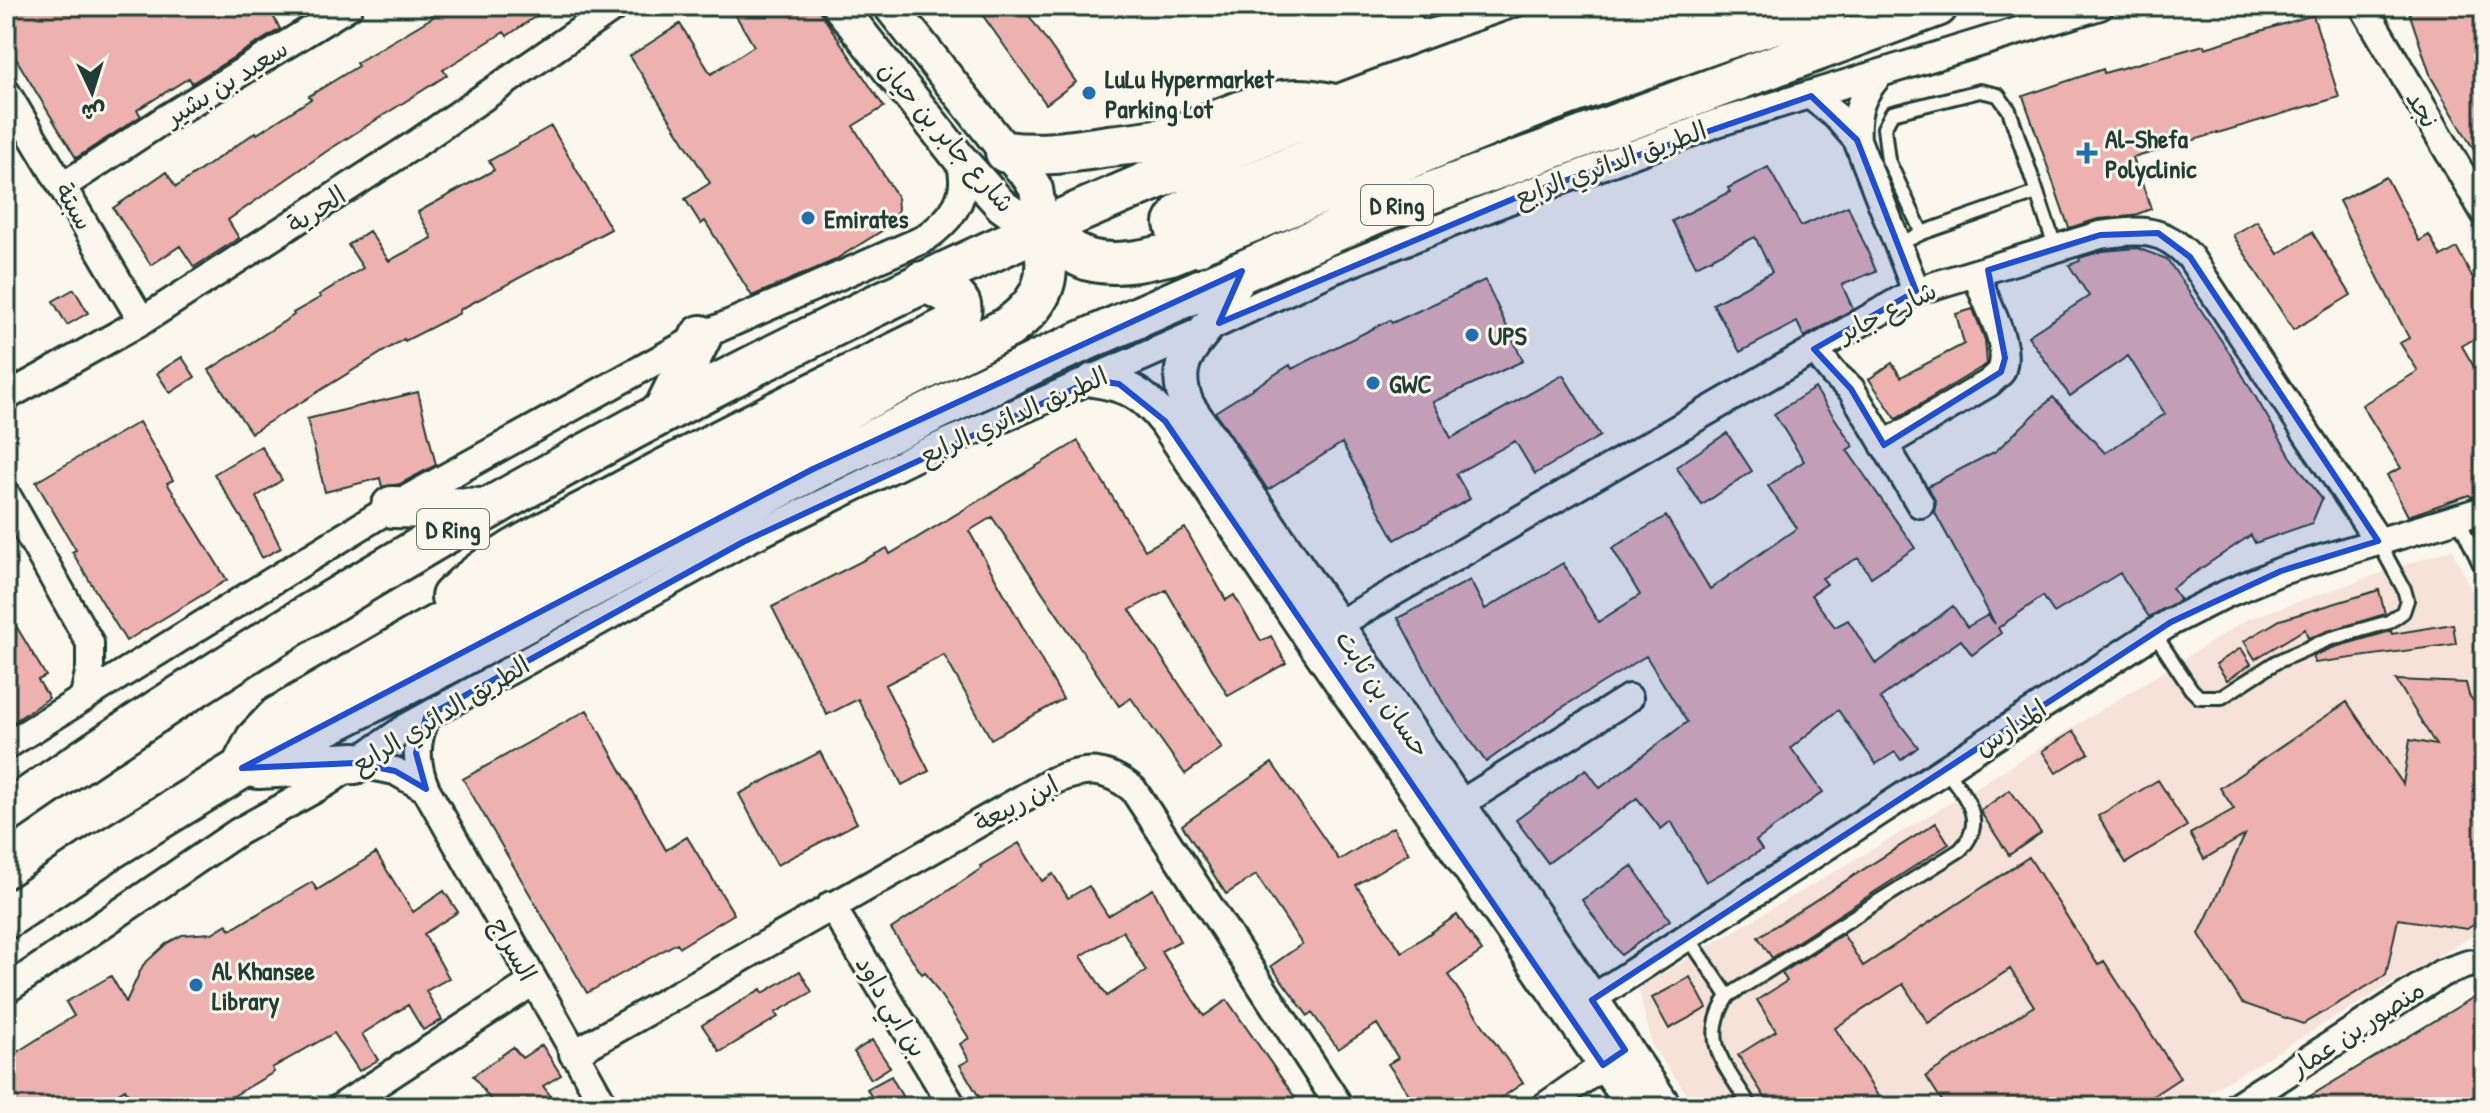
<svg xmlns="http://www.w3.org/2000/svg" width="2490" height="1113" viewBox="0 0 2490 1113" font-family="'Patrick Hand','Playpen Sans Arabic',sans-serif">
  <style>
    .built { fill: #f7e2da }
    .building { fill: #edb2af; stroke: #1f3d34; stroke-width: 2; fill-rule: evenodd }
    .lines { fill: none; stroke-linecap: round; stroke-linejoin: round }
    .service-casing { stroke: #1f3d34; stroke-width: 18 }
    .minor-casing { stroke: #1f3d34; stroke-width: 32 }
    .tertiary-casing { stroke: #1f3d34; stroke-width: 38 }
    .primary-casing { stroke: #1f3d34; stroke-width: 46 }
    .service { stroke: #fbf7ec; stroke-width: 12 }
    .minor { stroke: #fbf7ec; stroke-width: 26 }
    .tertiary { stroke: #fbf7ec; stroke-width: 32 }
    .primary { stroke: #fbf7ec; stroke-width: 40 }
    .marked { fill: #1d4ed8; fill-opacity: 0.2; stroke: #1d4ed8; stroke-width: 6; stroke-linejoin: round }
    .poi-dot { fill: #1f6fb2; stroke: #fbf7ec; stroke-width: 3 }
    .labels { text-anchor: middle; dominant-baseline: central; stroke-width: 6; stroke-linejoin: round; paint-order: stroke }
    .shield { fill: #fbf7ec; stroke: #61756b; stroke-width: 2 }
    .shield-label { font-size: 24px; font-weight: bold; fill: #1f3d34 }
    .poi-label { font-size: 26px; font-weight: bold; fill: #1f3d34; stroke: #fbf7ec; text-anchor: start }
    .street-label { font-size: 26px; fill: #1f3d34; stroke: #fbf7ec }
  </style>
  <rect width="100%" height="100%" fill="#fbf7ec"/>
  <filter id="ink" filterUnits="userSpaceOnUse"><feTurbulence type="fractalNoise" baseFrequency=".0125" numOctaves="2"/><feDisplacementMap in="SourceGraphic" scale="16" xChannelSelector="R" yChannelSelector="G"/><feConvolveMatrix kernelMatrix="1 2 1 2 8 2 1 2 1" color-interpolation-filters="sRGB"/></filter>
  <g filter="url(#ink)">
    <path class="built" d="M 2452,549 L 2484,616 L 2484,929 L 2184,1107 L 1697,1107 L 1653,1048 L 1638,988 L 1964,795 L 2248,619 Z"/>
    <path class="building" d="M 25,6 L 268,6 L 280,29 L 192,83 L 189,78 L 137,110 L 141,116 L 76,158 L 6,42 L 6,17 Z
      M 426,6 L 551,6 L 507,36 L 504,32 L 443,70 L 447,75 L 327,151 L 228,220 L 239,238 L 194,267 L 180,246 L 151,265 L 113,208 L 166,172 L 176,187 L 256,132 L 257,134 L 311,99 L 309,96 L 358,66 L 356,63 L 433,17 Z
      M 730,6 L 816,6 L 884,107 L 853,126 L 897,196 L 898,210 L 888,227 L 833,261 L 752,296 L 705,221 L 701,224 L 685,199 L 710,183 L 630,56 L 680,24 L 711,74 L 754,46 Z
      M 976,6 L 1022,6 L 1076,82 L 1046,104 Z
      M 2407,6 L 2484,6 L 2484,167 L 2431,77 Z
      M 2313,15 L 2339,97 L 2133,158 L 2151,209 L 2132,216 L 2098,219 L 2069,228 L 2023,96 L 2103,69 L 2104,73 L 2204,45 L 2205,48 Z
      M 551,126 L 611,229 L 459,310 L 460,313 L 405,341 L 404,339 L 251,433 L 209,370 L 294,315 L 293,313 L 321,297 L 319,295 L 363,268 L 348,245 L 369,231 L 389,261 L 432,238 L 418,212 L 494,170 L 489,161 Z
      M 1768,167 L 1801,226 L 1848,206 L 1876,271 L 1842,285 L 1853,309 L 1804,337 L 1797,322 L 1740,352 L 1713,304 L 1772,272 L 1755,237 L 1696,266 L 1672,221 L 1730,192 L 1728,188 Z
      M 2386,177 L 2419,241 L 2429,235 L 2441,257 L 2457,248 L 2484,299 L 2484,333 L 2462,346 L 2484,384 L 2484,494 L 2471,497 L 2469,495 L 2408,516 L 2387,475 L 2401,468 L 2362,405 L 2418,371 L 2400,343 L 2409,338 L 2339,201 Z
      M 2257,221 L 2278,254 L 2312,232 L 2351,295 L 2293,330 L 2233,235 Z
      M 2137,248 L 2167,259 L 2229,352 L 2291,457 L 2322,499 L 2312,523 L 2255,543 L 2251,535 L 2172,588 L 2180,600 L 2149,617 L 2120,573 L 2054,613 L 2043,596 L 1998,628 L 2001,633 L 1972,655 L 1961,640 L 1880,698 L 1918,747 L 1901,760 L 1895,752 L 1876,764 L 1838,710 L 1791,748 L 1823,792 L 1756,841 L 1762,850 L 1706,882 L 1671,821 L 1661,829 L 1637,798 L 1548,863 L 1516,820 L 1586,769 L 1600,788 L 1687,722 L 1646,656 L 1558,710 L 1486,762 L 1442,701 L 1398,618 L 1470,580 L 1485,609 L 1563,563 L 1598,622 L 1640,595 L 1612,548 L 1666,516 L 1710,589 L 1797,528 L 1768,486 L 1804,461 L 1774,414 L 1815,388 L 1853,446 L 1847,450 L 1915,548 L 1871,577 L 1858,558 L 1822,578 L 1827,584 L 1811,595 L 1835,627 L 1848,620 L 1876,664 L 1953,606 L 1967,627 L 1988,615 L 1995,624 L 1934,511 L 1936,503 L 1928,486 L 1996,451 L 2053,397 L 2105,453 L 2165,414 L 2128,356 L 2070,396 L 2028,336 L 2089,296 L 2069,265 L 2080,261 L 2079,258 L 2103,251 Z
      M 1485,280 L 1523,361 L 1433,402 L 1451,438 L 1563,375 L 1600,436 L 1535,474 L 1515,441 L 1456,474 L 1470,499 L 1395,540 L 1342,443 L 1268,490 L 1215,412 L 1290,365 L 1292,369 L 1390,320 L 1392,323 Z
      M 74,289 L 88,313 L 67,325 L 53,301 Z
      M 1973,309 L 1985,340 L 1987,364 L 1896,419 L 1869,379 L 1892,363 L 1901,377 L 1964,344 L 1956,314 Z
      M 182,357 L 195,377 L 170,393 L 157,373 Z
      M 418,392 L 436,465 L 400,484 L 382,487 L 380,478 L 325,492 L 307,419 Z
      M 139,422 L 173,480 L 167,483 L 227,580 L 126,641 L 72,552 L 76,550 L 36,482 Z
      M 1727,433 L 1752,471 L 1702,505 L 1676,467 Z
      M 1078,441 L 1145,550 L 1185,528 L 1226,600 L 1234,595 L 1261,641 L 1271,636 L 1286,663 L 1228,696 L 1166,590 L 1130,610 L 1222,748 L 1185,774 L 1131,698 L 1119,706 L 992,517 L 969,531 L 1063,699 L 991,739 L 944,655 L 885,685 L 929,771 L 902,785 L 858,699 L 827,715 L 772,607 L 887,548 L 890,554 Z
      M 261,446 L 282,480 L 256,497 L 281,548 L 262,558 L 246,525 L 214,474 Z
      M 2379,590 L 2385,614 L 2308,638 L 2305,629 L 2255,659 L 2244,641 L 2280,620 Z
      M 6,609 L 46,676 L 38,680 L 49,698 L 6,727 Z
      M 2453,624 L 2456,644 L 2315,663 L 2313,656 L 2332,648 L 2391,631 L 2392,634 Z
      M 2241,648 L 2251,664 L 2227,680 L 2216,664 Z
      M 2396,680 L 2466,683 L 2469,695 L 2484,716 L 2484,918 L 2467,929 L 2398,919 L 2386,975 L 2303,1024 L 2242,1003 L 2199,934 L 2245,835 L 2204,859 L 2190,834 L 2234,809 L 2220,788 L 2347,702 L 2403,784 L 2410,740 L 2436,745 Z
      M 587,710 L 666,850 L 687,837 L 734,914 L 680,947 L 677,943 L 587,993 L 463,779 Z
      M 2074,731 L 2089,753 L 2056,773 L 2042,751 Z
      M 820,752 L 857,823 L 777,865 L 739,794 Z
      M 1272,763 L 1339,860 L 1393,827 L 1409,853 L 1356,885 L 1402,952 L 1457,915 L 1482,951 L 1448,975 L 1523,1083 L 1488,1107 L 1418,1107 L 1388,1064 L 1398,1058 L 1377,1024 L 1338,1049 L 1312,1013 L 1308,1016 L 1271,966 L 1302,944 L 1256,875 L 1226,894 L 1182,825 Z
      M 2158,780 L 2187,826 L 2126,863 L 2098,816 Z
      M 2010,790 L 2041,833 L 2009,855 L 1980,811 Z
      M 1936,823 L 1949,844 L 1772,958 L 1758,937 Z
      M 1019,843 L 1042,881 L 1053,874 L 1068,898 L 1089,886 L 1108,916 L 1153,889 L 1180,941 L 1161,951 L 1204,1016 L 1227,1000 L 1296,1099 L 1284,1107 L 985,1107 L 960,1065 L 969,1060 L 960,1044 L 969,1038 L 925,972 L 922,974 L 891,929 L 982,868 L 980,866 ZM 1123,931 L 1146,971 L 1107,996 L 1081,956 Z
      M 376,853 L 413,912 L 444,891 L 458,912 L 424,934 L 449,978 L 426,991 L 442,1020 L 423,1030 L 408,1005 L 362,1034 L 378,1060 L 359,1071 L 334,1033 L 272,1068 L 274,1072 L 225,1101 L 229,1107 L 136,1107 L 125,1089 L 97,1107 L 6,1107 L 6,1059 L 74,1016 L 66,1002 L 111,976 L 126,1002 L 143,965 L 167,943 L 182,935 L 212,933 L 227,924 L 230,930 L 312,882 L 317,890 Z
      M 2029,857 L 2098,965 L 2104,961 L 2180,1078 L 2136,1107 L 1946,1107 L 1926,1076 L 2034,1006 L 2010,969 L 1928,1023 L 1903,984 L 1835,1028 L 1885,1107 L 1771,1107 L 1738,1055 L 1776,1031 L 1757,1000 L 1787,981 L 1782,973 L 1843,934 L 1863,966 Z
      M 1632,866 L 1670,920 L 1621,955 L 1582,900 Z
      M 800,971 L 812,992 L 775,1013 L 778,1017 L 720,1052 L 702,1025 L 761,989 L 763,993 Z
      M 1690,977 L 1707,1008 L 1669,1029 L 1652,998 Z
      M 2484,991 L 2484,1107 L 2292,1107 Z
      M 872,1040 L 890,1067 L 871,1079 L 854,1052 Z
      M 542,1045 L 561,1075 L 543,1086 L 559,1107 L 496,1107 L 473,1076 L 513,1047 L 522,1058 Z
      M 891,1076 L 908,1107 L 877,1107 L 867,1089 Z"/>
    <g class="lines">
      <g class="service-casing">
        <path id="service" d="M 1427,11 L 1447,6
          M 1922,233 L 1888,160 L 1884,128 L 1892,113 L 1980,91 L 1998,95 L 2009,110 L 2056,249
          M 1899,244 L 1922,233 L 2036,193
          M 2458,518 L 2484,573
          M 2154,633 L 2191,689 L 2199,697 L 2222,697 L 2276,662 L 2329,639 L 2389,622 L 2403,612 L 2407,600 L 2404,589 L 2378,541
          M 1688,937 L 1728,996 L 1960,850 C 1989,821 1964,795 1945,769
          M 1728,996 C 1698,1041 1727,1068 1751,1107"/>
      </g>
      <g class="minor-casing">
        <path id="minor" d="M 2363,6 L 2484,212
          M 6,92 L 142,321
          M 1811,96 L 1836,116 L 1857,140 L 1916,291
          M 1857,140 C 1855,112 1861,94 1880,74
          M 63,186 L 165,119 L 349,6
          M 1814,349 L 1833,373 L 1851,389 L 1920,504
          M 6,397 L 142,321 L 414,145 L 616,6
          M 1884,445 L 1989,383 L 2001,372 C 2013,343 1984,304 1977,274
          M 6,494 L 90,643 L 90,668 L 84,696
          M 1318,629 L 1337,625 L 1916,291 L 2100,235 C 2138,230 2162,226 2190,257 L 2378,541
          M 426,717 C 415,743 415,763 426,789 L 605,1107
          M 6,746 L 392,507 L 701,336 L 924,239 C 953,219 972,194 959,158
          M 355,763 L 395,771 L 426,789
          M 1439,808 L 1460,804 L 1629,698
          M 831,905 L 953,1107
          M 6,990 L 238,832 L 326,783 L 407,727 L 743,542 L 926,452 L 1204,330 L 1333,270 L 1520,196 L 1717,123 L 2100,6
          M 1575,1010 L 2171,622 L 2226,594 L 2281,571 L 2484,510
          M 573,1054 L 1055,780 C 1087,768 1105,767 1133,789 L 1340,1107
          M 341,1107 L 533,982
          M 1544,1107 L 1620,1054
          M 2235,1107 L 2442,973 L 2468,964 L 2484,962"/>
      </g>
      <g class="tertiary-casing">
        <path id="tertiary" d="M 839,6 L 959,158 L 1002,206 L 1024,221 L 1042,228 L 1036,189 L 1028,176 L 1006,152 L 890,6
          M 1242,271 C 1236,285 1230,298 1220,311 C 1196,344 1168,361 1188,406 L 1665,1107
          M 1093,380 C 1127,385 1143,393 1165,421 L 1304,628 L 1634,1107"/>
      </g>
      <g class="primary-casing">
        <path id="primary" d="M 1006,152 C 1041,157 1075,151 1109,146 C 1130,144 1150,142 1170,137 C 1231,121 1268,87 1334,105
          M 1042,228 C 1056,239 1071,254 1089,260 C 1115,267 1146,260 1171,254 L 1545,103 L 1725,39 L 1828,6
          M 1196,246 L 1179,238 L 1175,223 L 1181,213 L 1193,206 L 1449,104 L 1708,6
          M 664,411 L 701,336
          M 392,507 L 487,509
          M 452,597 C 496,554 557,527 611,498 C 722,438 835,383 947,328 C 981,303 943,289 922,282
          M 243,765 L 256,740 L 278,717 L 421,634 L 782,441 L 1007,328 C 1047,300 1052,274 1042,228
          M 258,768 L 355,763
          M 6,813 C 501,469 1045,194 1618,6
          M 6,918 L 105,852 L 242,768 L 446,664 L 813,469 L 1040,360 L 1376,213 L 1937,6"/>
      </g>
      <use href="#service" class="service"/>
      <use href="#minor" class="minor"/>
      <use href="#tertiary" class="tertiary"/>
      <use href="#primary" class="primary"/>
    </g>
  </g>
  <path class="marked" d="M 1811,96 L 1857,140 L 1916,291 L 1814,349 L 1851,389 L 1884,445 L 2001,372 L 2005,358 L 1988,270 L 2100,235 L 2158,233 L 2190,257 L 2378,541 L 2281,571 L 2171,622 L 1592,1000 L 1625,1050 L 1603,1065 L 1165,421 L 1119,384 L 1093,380 L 743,542 L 426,717 L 416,753 L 426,789 L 395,771 L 355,763 L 242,768 L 813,469 L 1242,271 L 1219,323 L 1520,196 Z"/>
  <g class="poi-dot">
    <circle cx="1089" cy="93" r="8"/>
    <path d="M2083 141h8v8h8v8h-8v8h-8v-8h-8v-8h8z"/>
    <circle cx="808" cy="218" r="8"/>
    <circle cx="1472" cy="335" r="8"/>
    <circle cx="1373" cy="383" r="8"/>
    <circle cx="196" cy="985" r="8"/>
  </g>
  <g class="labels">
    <g class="shield">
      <rect x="1361" y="185" width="72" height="40" rx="6"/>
      <rect x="417" y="509" width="72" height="40" rx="6"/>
    </g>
    <g class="shield-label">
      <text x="1397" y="205">D Ring</text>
      <text x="453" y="529">D Ring</text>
    </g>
    <g class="poi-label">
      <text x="1105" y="78">LuLu Hypermarket<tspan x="1105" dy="30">Parking Lot</tspan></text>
      <text x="2105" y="138">Al-Shefa<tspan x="2105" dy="30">Polyclinic</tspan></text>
      <text x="824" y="218">Emirates</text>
      <text x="1488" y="335">UPS</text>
      <text x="1389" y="383">GWC</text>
      <text x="212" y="970">Al Khansee<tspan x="212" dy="30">Library</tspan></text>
    </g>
    <g class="street-label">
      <text transform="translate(226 82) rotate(-32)">سعيد بن بشير</text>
      <text transform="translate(2423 109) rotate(60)">نجد</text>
      <text transform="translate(947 136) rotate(49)">شارع جابر بن حيان</text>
      <text transform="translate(1610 163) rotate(-20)">الطريق الدائري الرابع</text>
      <text transform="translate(75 206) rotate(60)">سبتة</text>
      <text transform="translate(316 209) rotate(-33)">الحرية</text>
      <text transform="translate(1887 311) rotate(-26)">شارع جابر</text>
      <text transform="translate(1013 415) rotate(-24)">الطريق الدائري الرابع</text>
      <text transform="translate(1383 693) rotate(56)">حسان بن ثابت</text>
      <text transform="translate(440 714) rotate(-31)">الطريق الدائري الرابع</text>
      <text transform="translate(2010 727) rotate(-33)">المدارس</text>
      <text transform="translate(1016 803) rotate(-28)">ابن ربيعة</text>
      <text transform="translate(514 949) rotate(61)">السراج</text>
      <text transform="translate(892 1006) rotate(59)">بن ابي داود</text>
      <text transform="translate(2357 1028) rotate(-33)">منصور بن عمار</text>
    </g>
  </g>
  <rect width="2490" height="1113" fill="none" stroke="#fbf7ec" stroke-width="32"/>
  <rect x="16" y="16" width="2458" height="1081" fill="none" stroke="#1f3d34" stroke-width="3" filter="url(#ink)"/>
  <g transform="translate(92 92) rotate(176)" stroke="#fbf7ec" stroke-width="6" paint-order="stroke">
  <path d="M0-6L14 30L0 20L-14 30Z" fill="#1f3d34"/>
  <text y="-12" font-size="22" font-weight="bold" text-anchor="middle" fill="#1f3d34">ش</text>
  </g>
</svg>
